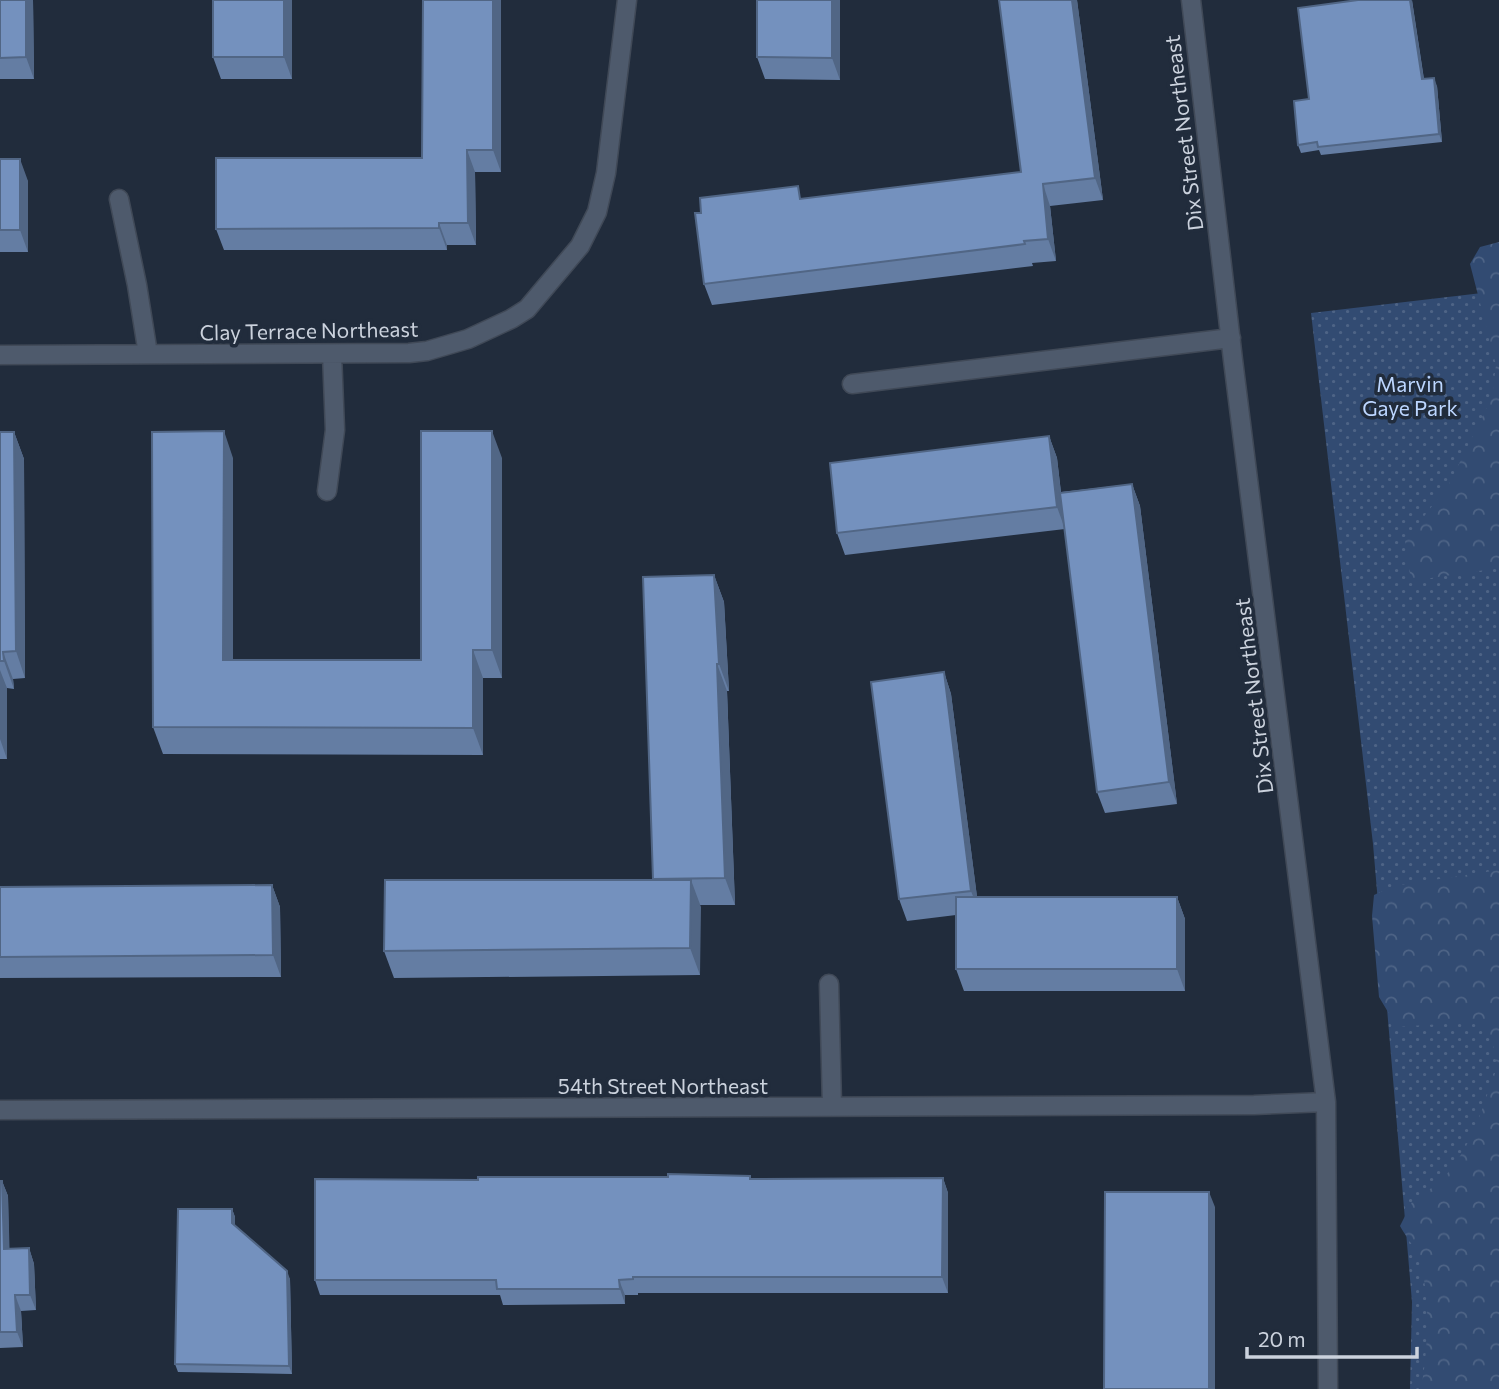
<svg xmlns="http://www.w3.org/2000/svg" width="1499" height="1389" viewBox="0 0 1499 1389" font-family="Commissioner,sans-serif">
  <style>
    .grass { fill: url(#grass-dots) }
    .forest { fill: url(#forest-crowns) }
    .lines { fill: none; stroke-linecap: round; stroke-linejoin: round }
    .minor-casing { stroke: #404957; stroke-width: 21 }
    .minor { stroke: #4e5a6c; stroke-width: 18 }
    .wall { fill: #647da3 }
    .shaded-wall { fill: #516685 }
    .building { fill: #7491be; stroke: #516685; stroke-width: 2 }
    .labels { text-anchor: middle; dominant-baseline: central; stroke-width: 7; stroke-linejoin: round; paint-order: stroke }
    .street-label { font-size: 21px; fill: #cbd2dd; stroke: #212c3c }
    .park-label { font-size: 21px; fill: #bcd6ff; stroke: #212c3c }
  </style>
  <defs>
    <pattern id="grass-dots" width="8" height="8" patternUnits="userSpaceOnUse" patternTransform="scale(1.75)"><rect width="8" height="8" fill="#324b72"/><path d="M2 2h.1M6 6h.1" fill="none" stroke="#4e6486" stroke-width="1.8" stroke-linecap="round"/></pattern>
    <pattern id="forest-crowns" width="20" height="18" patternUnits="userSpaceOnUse" patternTransform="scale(1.75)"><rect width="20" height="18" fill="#324b72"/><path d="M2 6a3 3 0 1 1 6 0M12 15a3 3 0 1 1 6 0" fill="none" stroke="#4e6486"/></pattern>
  </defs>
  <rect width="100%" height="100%" fill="#212c3c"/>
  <path class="grass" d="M 1499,291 L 1499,1389 L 1410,1389 L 1412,1302 L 1373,844 L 1311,313 Z"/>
  <path class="forest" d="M 1499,242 L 1499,568 L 1411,581 L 1405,541 L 1449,484 L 1492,397 L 1496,365 L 1470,264 L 1480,247 Z
    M 1499,870 L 1499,1382 L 1496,1389 L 1421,1389 C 1428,1350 1432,1291 1417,1254 C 1413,1245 1405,1235 1400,1226 L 1414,1198 C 1455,1181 1475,1133 1488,1092 C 1491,1084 1496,1075 1496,1066 C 1497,1050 1489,1035 1482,1021 L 1397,1027 L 1379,997 L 1372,916 L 1374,895 L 1393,886 Z"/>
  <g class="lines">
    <g class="minor-casing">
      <path id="minor" d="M 1191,0 L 1233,360 L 1326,1102 L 1328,1389
        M 119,199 L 137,285 L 148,354
        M 0,355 L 409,353 L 427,351 L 468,339 L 511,319 L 527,309 L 580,246 L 597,212 L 606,173 L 627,0
        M 852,384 L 1231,338
        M 327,491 L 335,430 L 332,354
        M 829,984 L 832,1106
        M 0,1110 L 1254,1105 L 1326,1102"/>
    </g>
    <use href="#minor" class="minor"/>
  </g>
  <path class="wall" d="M 0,0 L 33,0 L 34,79 L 0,79 Z
    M 213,0 L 292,0 L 292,79 L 221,79 L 213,57 Z
    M 423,0 L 501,0 L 501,172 L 475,172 L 476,245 L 447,245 L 447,250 L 224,250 L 216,229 L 422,158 Z
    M 840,0 L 840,80 L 765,79 L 757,57 Z
    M 1077,0 L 1103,200 L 1050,206 L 1056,261 L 1032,263 L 1033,266 L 712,305 L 704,284 L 803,199 L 1021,172 Z
    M 1412,0 L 1424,79 L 1437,86 L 1442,142 L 1321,155 L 1319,150 L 1301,153 L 1298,145 L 1309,99 Z
    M 0,159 L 28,181 L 28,252 L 0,252 Z
    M 0,432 L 14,432 L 24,459 L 25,678 L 13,679 L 14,689 L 7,688 L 7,759 L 0,759 Z
    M 1049,436 L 1057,458 L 1061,492 L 1132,484 L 1140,506 L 1177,804 L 1105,813 L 1097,792 L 1065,529 L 845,555 L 837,533 Z
    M 233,458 L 233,660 L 421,660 L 502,458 L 502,678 L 483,678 L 483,755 L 163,754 L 153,727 Z
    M 714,575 L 724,602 L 729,691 L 727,691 L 735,905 L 700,905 L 700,975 L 394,978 L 384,951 L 653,880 Z
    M 944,672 L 951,694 L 977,897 L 1177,897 L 1185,919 L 1185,991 L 964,991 L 956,969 L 956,915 L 907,921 L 899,899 Z
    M 272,885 L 280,907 L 281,977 L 0,978 L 0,887 Z
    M 943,1178 L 948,1193 L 948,1293 L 638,1293 L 638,1295 L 625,1295 L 625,1304 L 503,1305 L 500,1295 L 320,1295 L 315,1280 L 478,1180 Z
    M 0,1181 L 2,1181 L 8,1196 L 9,1249 L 29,1248 L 34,1264 L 36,1310 L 21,1311 L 23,1347 L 0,1348 Z
    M 232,1209 L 235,1217 L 235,1225 L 290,1279 L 292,1374 L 178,1372 L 175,1364 Z"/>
  <path class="shaded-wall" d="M 26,0 L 33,0 L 34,79 L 26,57 Z
    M 284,0 L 292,0 L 292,79 L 284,57 Z
    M 493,0 L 501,0 L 501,172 L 493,150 Z
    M 832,0 L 840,0 L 840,80 L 832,58 Z
    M 1072,0 L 1077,0 L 1103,200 L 1095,178 Z
    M 1410,0 L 1412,1 L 1425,87 L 1422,79 Z
    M 1434,78 L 1437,86 L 1442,142 L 1439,134 Z
    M 467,150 L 475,172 L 476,245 L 468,223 Z
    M 20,159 L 28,181 L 28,252 L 20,230 Z
    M 1043,184 L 1050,206 L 1056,261 L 1048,239 Z
    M 439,223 L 447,245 L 447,250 L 439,228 Z
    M 224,431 L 233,458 L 233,687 L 223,660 Z
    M 492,431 L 502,458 L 502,678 L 492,650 Z
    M 14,432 L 24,459 L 25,678 L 16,651 Z
    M 1049,436 L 1057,458 L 1065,529 L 1057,507 Z
    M 1132,484 L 1140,506 L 1177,804 L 1169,782 Z
    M 714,575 L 724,602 L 729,691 L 719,664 Z
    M 473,650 L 483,678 L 483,755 L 473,728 Z
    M 3,652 L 13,679 L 14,689 L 4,661 Z
    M 717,664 L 727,691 L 735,905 L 725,878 Z
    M 0,670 L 7,688 L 7,759 L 0,739 Z
    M 944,672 L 951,694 L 979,912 L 971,891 Z
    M 691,880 L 701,907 L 700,975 L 690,948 Z
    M 272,885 L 280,907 L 281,977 L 273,955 Z
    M 1177,897 L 1185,919 L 1185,991 L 1177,969 Z
    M 943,1178 L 948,1193 L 948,1293 L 942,1277 Z
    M 2,1181 L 8,1196 L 10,1265 L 4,1249 Z
    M 1209,1192 L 1215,1207 L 1215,1389 L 1209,1389 Z
    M 232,1209 L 235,1217 L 235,1231 L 232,1223 Z
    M 29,1248 L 34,1264 L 36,1310 L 30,1295 Z
    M 287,1271 L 290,1279 L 292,1374 L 289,1366 Z
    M 619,1280 L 625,1295 L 625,1304 L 620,1289 Z
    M 15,1295 L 21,1311 L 23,1347 L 17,1332 Z"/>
  <path class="building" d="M 0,0 L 26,0 L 26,57 L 0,58 Z
    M 213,0 L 284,0 L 284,57 L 213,57 Z
    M 423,0 L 493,0 L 493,150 L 467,150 L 468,223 L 439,223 L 439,228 L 216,229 L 216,158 L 422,158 Z
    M 757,0 L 832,0 L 832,58 L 757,57 Z
    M 999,0 L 1072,0 L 1095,178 L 1043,184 L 1048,239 L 1024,241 L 1025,244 L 704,284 L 695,213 L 701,213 L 700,198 L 798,186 L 800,199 L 1021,172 Z
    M 1358,0 L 1410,0 L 1422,79 L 1434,78 L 1439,134 L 1318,147 L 1317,142 L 1298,145 L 1294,101 L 1309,99 L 1298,8 Z
    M 0,159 L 20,159 L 20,230 L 0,230 Z
    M 224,431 L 223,660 L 421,660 L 421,431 L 492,431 L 492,650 L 473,650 L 473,728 L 153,727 L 152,432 Z
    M 0,432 L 14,432 L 16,651 L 3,652 L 4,661 L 0,661 Z
    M 1049,436 L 1057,507 L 837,533 L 830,463 Z
    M 1132,484 L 1169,782 L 1097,792 L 1060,493 Z
    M 714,575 L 719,664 L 717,664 L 725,878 L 653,879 L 643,577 Z
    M 944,672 L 971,891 L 899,899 L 871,682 Z
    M 385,880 L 691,880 L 690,948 L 384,951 Z
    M 272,885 L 273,955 L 0,957 L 0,887 Z
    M 956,897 L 1177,897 L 1177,969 L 956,969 Z
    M 668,1174 L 750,1176 L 750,1179 L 943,1178 L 942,1277 L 633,1277 L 633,1279 L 619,1280 L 620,1289 L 497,1289 L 496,1280 L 315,1280 L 315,1179 L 478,1180 L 478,1177 L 668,1177 Z
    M 0,1181 L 2,1181 L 4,1249 L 29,1248 L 30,1295 L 15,1295 L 17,1332 L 0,1332 Z
    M 1105,1192 L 1209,1192 L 1209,1389 L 1104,1389 Z
    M 178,1209 L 232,1209 L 232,1223 L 287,1271 L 289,1366 L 175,1364 Z"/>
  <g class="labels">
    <g class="street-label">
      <text transform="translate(1183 133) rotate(-97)">Dix Street Northeast</text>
      <text transform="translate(309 330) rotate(-1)">Clay Terrace Northeast</text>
      <text transform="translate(1253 696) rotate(-97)">Dix Street Northeast</text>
      <text x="663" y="1085">54th Street Northeast</text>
    </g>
    <g class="park-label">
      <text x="1410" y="383">Marvin<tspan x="1410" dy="24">Gaye Park</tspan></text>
    </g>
  </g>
  <path d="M1247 1347v10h170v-10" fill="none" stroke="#cbd2dd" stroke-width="3.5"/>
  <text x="1258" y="1347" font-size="21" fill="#cbd2dd" stroke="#212c3c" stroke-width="5" paint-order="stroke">20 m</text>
</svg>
